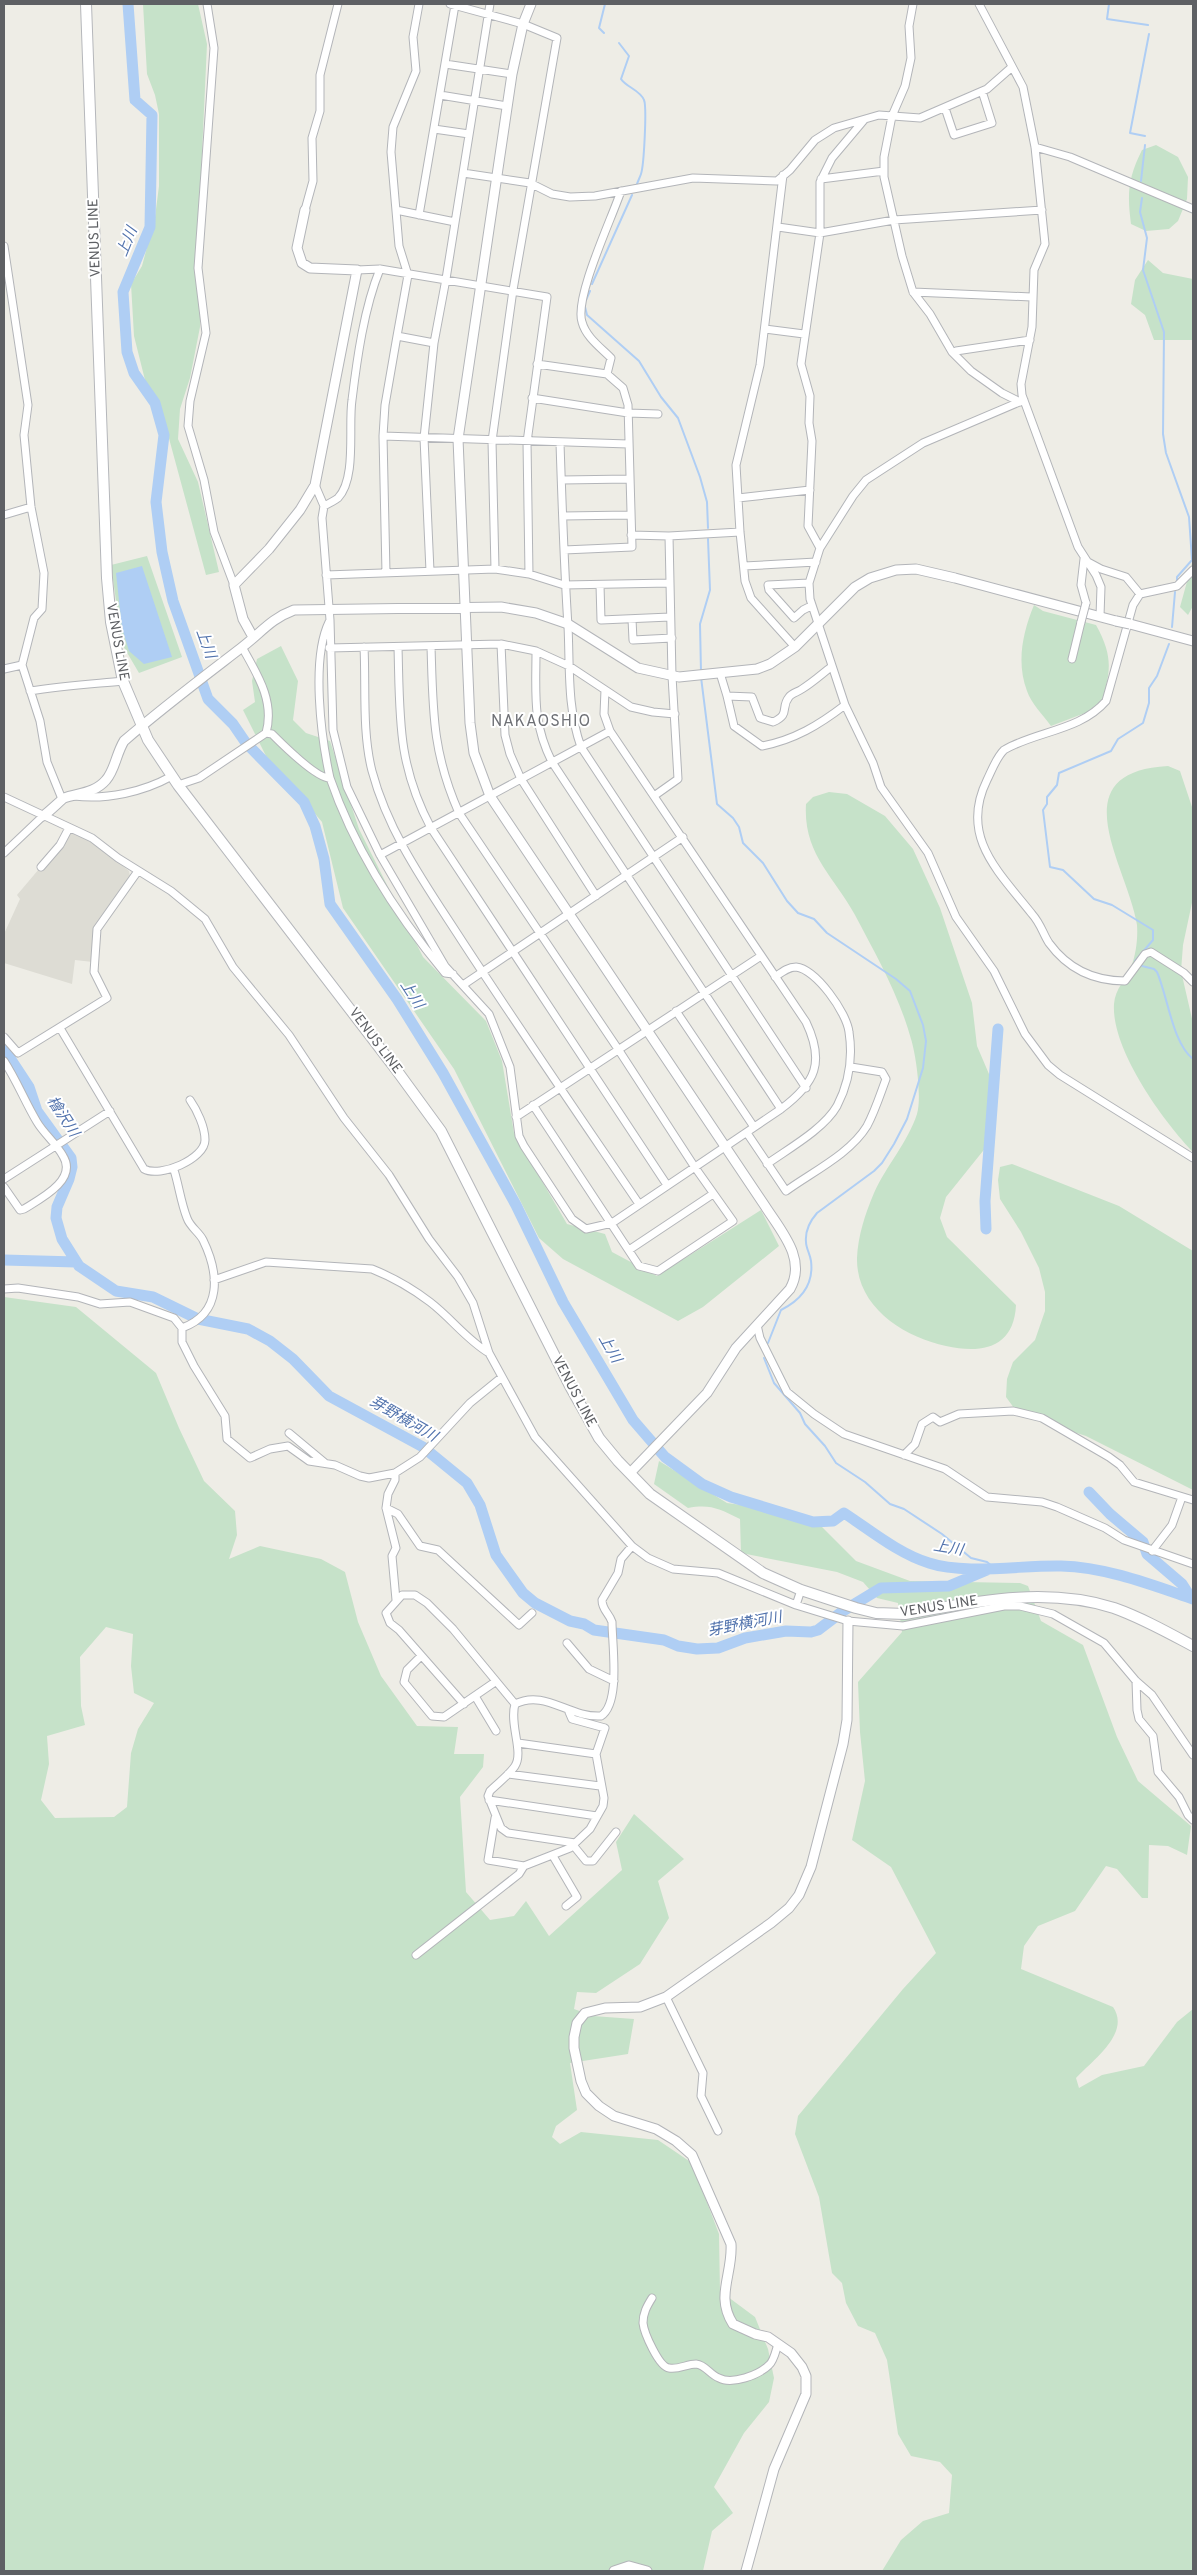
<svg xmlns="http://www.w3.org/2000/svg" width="1197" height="2575" viewBox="0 0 1197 2575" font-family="Overpass,'Noto Sans JP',sans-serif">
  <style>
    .education { fill: #dddcd4 }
    .green { fill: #c6e2c9; fill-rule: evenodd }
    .water { fill: #afcef4 }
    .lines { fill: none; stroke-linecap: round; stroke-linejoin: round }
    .stream { stroke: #afcef4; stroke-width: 2 }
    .river { stroke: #afcef4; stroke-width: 11 }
    .minor-casing { stroke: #b3b5b9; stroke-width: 9 }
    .tertiary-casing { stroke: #b3b5b9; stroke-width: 11 }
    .secondary-casing { stroke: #b5b7bb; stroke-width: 12 }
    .minor { stroke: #fff; stroke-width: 7 }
    .tertiary { stroke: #fff; stroke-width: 9 }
    .secondary { stroke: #fff; stroke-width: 10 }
    .minor-bridge-casing { stroke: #b3b5b9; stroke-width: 9; stroke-linecap: butt }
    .tertiary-bridge-casing { stroke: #b3b5b9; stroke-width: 11; stroke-linecap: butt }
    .minor-bridge { stroke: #fff; stroke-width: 7 }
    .tertiary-bridge { stroke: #fff; stroke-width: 9 }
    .labels { text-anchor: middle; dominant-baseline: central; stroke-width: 4; stroke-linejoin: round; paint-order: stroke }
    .street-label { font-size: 14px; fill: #5e6064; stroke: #fff }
    .water-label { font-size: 15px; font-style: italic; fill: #5273ad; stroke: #fff }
    .quarter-label { font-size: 16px; letter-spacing: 1px; fill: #6f7176; stroke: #fff }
  </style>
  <rect width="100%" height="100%" fill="#eeede6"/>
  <path class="education" d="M 68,829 L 88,838 L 129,871 L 130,876 L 95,929 L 93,962 L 75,960 L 72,984 L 4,963 L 4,934 L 20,899 L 17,895 L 56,849 Z"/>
  <path class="green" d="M 143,4 L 198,4 L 207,44 L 201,175 L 200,327 L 190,378 L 180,409 L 178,439 L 198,482 L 219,572 L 206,575 L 167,431 L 146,384 L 134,336 L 131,284 L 142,266 L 155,217 L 159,186 L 159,114 L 155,95 L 147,74 Z
    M 1156,145 L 1178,157 L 1188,177 L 1187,199 L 1178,221 L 1169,229 L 1146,231 L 1131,224 C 1127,193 1128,178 1142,150 Z
    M 1148,260 L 1163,273 L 1193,279 L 1193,340 L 1154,340 L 1145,315 L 1131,304 L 1135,280 Z
    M 147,556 L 182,657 L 139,673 L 122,644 L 111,565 Z
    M 1193,560 L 1193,606 L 1188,615 L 1180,607 Z
    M 1034,605 L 1043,611 L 1096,625 C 1116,661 1109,675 1099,713 L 1085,713 L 1051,726 C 1043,715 1031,703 1027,691 C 1016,662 1023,632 1034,605 Z
    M 281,646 L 298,681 L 293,720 L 306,733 L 330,741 L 359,829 L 423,957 L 486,1021 L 502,1061 L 514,1133 L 567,1224 L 605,1234 L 612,1252 L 657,1276 L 761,1210 L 779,1246 L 703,1307 L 678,1321 L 563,1259 L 539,1238 L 454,1069 L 343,908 L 322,822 L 266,756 L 243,710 L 255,702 L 252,681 L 257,659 Z
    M 1168,766 L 1180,771 L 1193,810 L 1193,898 L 1183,945 L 1181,971 L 1193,1023 L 1193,1152 C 1163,1121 1111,1049 1114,1004 C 1115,989 1126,979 1131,967 C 1136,955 1138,938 1137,925 C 1128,867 1058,772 1168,766 Z
    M 829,792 L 847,794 L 885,816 L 913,849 L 940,908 L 972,1003 L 977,1046 L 995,1088 L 995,1118 L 991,1141 L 946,1197 L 940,1218 L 947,1237 L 1016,1305 C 1014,1348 982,1354 946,1346 C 904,1337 856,1307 857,1258 C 858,1236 865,1214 874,1193 C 886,1166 908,1142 917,1114 C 922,1097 916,1055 911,1039 C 899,995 876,955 855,915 C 834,876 803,854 806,804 L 813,797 Z
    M 1012,1164 L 1119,1206 L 1193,1251 L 1193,1490 L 1086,1436 L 1055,1426 L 1014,1408 L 1006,1397 L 1007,1379 L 1013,1362 L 1035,1340 L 1045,1311 L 1045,1292 L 1039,1268 L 1021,1232 L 1000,1199 L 998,1180 L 1000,1167 Z
    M 4,1297 L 76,1307 L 156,1373 L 179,1428 L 204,1481 L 235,1511 L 237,1535 L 229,1559 L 260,1546 L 321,1559 L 345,1572 L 358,1622 L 381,1676 L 417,1726 L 458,1727 L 454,1754 L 484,1754 L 483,1767 L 460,1797 L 466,1892 L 490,1920 L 514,1916 L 526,1901 L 549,1936 L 622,1870 L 616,1842 L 634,1814 L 684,1859 L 658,1881 L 669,1918 L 640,1964 L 596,1993 L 577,1992 L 574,2009 L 593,2016 L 634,2019 L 628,2054 L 570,2063 L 577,2110 L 556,2126 L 552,2137 L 560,2144 L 581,2132 L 658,2140 L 692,2163 L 719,2234 L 720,2291 L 755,2317 L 768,2349 L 774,2378 L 769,2402 L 744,2433 L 714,2487 L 733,2513 L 712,2531 L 703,2571 L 4,2571 ZM 106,1627 L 133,1634 L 131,1666 L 134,1693 L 154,1703 L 138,1729 L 131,1753 L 127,1807 L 114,1817 L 55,1818 L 41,1800 L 49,1764 L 47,1736 L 85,1725 L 81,1706 L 80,1657 Z
    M 659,1461 L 727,1503 L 777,1510 L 821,1526 L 856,1561 L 910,1581 L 1020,1583 L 1028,1586 L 1041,1621 L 1083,1645 L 1117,1737 L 1138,1781 L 1191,1826 L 1187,1855 L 1168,1846 L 1149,1845 L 1148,1898 L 1142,1898 L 1117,1869 L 1106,1866 L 1075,1911 L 1038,1926 L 1024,1946 L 1021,1969 L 1113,2007 C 1131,2033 1093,2060 1076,2078 L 1079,2088 L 1102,2075 L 1144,2066 L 1177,2022 L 1193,2009 L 1193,2571 L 882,2571 L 901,2540 L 923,2521 L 949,2513 L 952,2475 L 940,2462 L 911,2456 L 898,2434 L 887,2360 L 875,2333 L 858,2326 L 846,2303 L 842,2283 L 832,2273 L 819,2197 L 795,2134 L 798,2116 L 903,1989 L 936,1953 L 891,1867 L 852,1840 L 865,1781 L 860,1732 L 858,1682 L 902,1632 L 898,1603 L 877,1598 L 863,1582 L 837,1572 L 741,1553 L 740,1519 C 719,1509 711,1504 688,1508 L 654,1484 Z"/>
  <path class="water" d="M 142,566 L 172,657 L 144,664 L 129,651 L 122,628 L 116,573 Z"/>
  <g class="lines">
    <path class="stream" d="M 1109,4 L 1107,19 L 1148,25
      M 604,33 L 599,28 L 605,4
      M 619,43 L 629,56 L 621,79 C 626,87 640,90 644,100 C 647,107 644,165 641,174 C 640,177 638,181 637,184
      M 1145,136 L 1130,133 L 1149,34
      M 1141,181 L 1145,145
      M 1142,198 L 1140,212 L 1147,238 L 1143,270 L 1164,332 L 1163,434 L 1166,453 L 1189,517 L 1192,560 L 1177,577 L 1177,581
      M 592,284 L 632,195
      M 586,300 L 590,291
      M 585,307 L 587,315 L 639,361 L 661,397 L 678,418 L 700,477 L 707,502 L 708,528
      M 1172,627 L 1175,592
      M 701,672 L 700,624 L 710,590 L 708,539
      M 701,677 L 717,804 L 733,818 L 739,827 L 743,843 L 763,863 L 787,901 L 798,913 L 814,919 L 827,933 L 896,979 L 910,991 L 923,1025 L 926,1041 L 923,1068 L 907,1119 L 894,1144 L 882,1163 L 874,1171 L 817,1213 C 810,1221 805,1231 806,1242 C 806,1248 810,1254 811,1261 C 814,1285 801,1300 781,1310 L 768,1343
      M 1135,961 L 1153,940 L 1153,930 L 1112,905 L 1094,899 L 1063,870 L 1050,867 L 1043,810 L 1047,804 L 1047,797 L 1057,785 L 1059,773 L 1111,751 L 1118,739 L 1143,723 L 1149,703 L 1149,688 L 1157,676 L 1169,644
      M 1142,966 L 1154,969 L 1157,972 C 1168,997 1172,1042 1193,1059
      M 764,1358 L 774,1383 L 800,1413 L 805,1424 L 825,1446 L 836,1463 L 865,1482 L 890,1504 L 904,1509 L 942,1534 L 971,1558 L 987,1562 L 993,1567"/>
    <path class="river" d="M 128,4 L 135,100 L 152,115 L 150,227 L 123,292 L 127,352 L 134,373 L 155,403 L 164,435 L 156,502 L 162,552 L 173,601 L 208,699 L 233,724 L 246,743 L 304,802 L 315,826 L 324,859 L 330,904 L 397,999 L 443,1073 L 516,1205 L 563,1302 L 633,1420 L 665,1457 L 702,1484 L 731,1497 L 813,1522 L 833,1521 L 844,1513 C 870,1530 899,1554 929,1563 C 965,1575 1022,1565 1061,1566 C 1106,1567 1152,1585 1193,1599
      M 4,1049 L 29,1087 L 37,1111 L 71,1158 L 72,1167 L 69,1179 L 57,1207 L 56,1218 L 62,1239 L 79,1266 L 116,1291 L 153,1297 L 198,1319 L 248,1329 L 270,1341 L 293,1359 L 329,1396 L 423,1447 L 467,1483 L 480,1505 L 496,1555 L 523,1593 L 535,1603 L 570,1621 L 584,1624 L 594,1630 L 664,1640 L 678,1646 L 697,1649 L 718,1648 L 745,1638 L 786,1631 L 811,1632 L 818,1630 L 843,1611 L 881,1588 L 949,1586 L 987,1570
      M 986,1229 L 985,1201 L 998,1029
      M 4,1260 L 76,1262
      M 1089,1492 L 1110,1514 L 1143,1542 L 1147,1554 L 1182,1584 L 1191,1598"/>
    <g class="minor-casing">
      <path id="minor" d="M 207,4 L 214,48 L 198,268 L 206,333 L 190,401 L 188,426 L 204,480 L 214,532 L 234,585
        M 450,4 L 523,24 L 557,38 L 513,290 L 492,441 L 495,569
        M 913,4 L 909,26 L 911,58 L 905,86 L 892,116 L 884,157 L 884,177 L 902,256 L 913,292 L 930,314 L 952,352 L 971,371 L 1002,393 L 1020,402
        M 979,4 L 1023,87 L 1035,147 L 1045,244 L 1034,270 L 1032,327 L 1021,384 L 1022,395 L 1078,547 L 1096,575 L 1101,587 L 1100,616
        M 445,64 L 512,74
        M 440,95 L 507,106
        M 945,108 L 954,135 L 992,123 L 982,91
        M 434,129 L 469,134
        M 1035,147 L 1070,157 L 1193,209
        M 463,173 L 530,183 L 552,194 L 570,197 L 595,196 L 693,178 L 777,181 L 790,170 L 815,140 L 834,128 L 879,115 L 920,118 L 987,89 L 1012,67
        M 783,175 L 760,365 L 736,465 L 740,532 L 745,581 L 751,598 L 795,647
        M 821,179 L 884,171
        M 305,210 L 313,181 L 312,138 L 320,111 L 320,75 L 338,4
        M 396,210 L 455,222
        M 419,215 L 455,5
        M 778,227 L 820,233 L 894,220 L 1042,210
        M 4,246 L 28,405 L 24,435 L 31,507 L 44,573 L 42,609 L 34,618 L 22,665 L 40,721 L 47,762 L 62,799
        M 357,270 L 380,269 L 547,297 L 527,442 L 529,574
        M 913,292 L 1031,297
        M 765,329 L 804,334
        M 397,336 L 408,275 L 399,246 L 391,152 L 393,127 L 416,71 L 413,37 L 419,4
        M 955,354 L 956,351 L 1030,340
        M 537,364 L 607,374 L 623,388 L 628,405 L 632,547 L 564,550
        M 607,374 L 611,358 C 600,347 586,337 582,322 C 574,298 612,218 621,191
        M 532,398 L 628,413 L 658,414
        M 1024,400 L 923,443 L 866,480 L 853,496 L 820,548 L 809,583 L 810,599 L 845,705 L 873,763 L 881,787 L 928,853 L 956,917 L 994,971 L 1025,1034 L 1048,1065 L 1060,1075 L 1193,1158
        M 383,436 L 628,444
        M 560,443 C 562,504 564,565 568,626 C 570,667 567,708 581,747 L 806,1088
        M 562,480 L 629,479
        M 315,485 L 324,506 L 322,518 L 330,620 L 333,730 L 347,787 L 380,855 L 445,966 L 489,1014 L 510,1067 L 519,1136 L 524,1146 L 572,1219 L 586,1229 L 612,1223 L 781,1109 C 816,1083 825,1062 806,1022 L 610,731 L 604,714 L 605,690
        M 738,498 L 810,490
        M 324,506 C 328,504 334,501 338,498 C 357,478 348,426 352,400 C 357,359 364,308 380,269
        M 4,515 L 31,507
        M 563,516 L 630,515
        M 631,535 L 669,536 L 740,532
        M 820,548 L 808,526 L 812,441 L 809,423 L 810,396 L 801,364 L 820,233 L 820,182 L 832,158 L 864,120
        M 1084,559 L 1081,585 L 1086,603
        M 1088,562 L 1101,569 L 1126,577 L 1140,594
        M 744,566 L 816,562
        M 1193,570 L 1177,586 L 1140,594 L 1133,605 L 1106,701 C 1080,731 1036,731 1004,750 C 996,758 992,770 987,780 C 959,837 999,872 1032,914 C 1041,924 1043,934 1049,943 C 1068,969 1094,981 1125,981 L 1145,954 L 1151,952 L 1184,973 L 1193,982
        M 430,571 L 424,438 L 434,343
        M 386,573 L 383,436 L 385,405 L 397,336 L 434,343 L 446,279 L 490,4
        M 326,575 L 495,569 L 529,574 L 564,585 L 670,583
        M 809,583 L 768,585 L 769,590 L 794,618 L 803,610 L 811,606
        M 600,585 L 601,620 L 670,617
        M 632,619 L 633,640 L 672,638
        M 501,644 L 505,735 L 510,754 L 521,779 L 596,896
        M 431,646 C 433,710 432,752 459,813 L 618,1049 L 694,1166 L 733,1221 L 658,1271 L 639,1266 L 533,1105
        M 364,647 C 366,687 362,732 372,771 C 389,835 428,888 464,944 C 521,1031 580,1117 639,1204
        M 398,647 C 400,717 397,764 431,828 L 667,1185
        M 329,648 L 501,644 L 536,651 L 569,666 L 631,707 L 653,712 L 675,714
        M 536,651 C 536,694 532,722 552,762 L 781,1109
        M 1072,659 L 1081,622
        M 4,669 L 22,665
        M 720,673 L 727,696 L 752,697 L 760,718 L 773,722 C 791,714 780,708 789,697 C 792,693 798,692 802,689 C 812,683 822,674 831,667
        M 30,691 C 61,686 92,684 123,681
        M 727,696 L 734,726 L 762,746 C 794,740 819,725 845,705
        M 266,733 L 272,734 C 282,744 317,779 330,778 C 321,737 311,659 329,622
        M 330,778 C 355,851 396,914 445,973 L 453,974
        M 178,785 L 199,778 L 266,733 C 275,701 257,674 242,647
        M 74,796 C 107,800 143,792 172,776
        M 654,796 L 678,779 L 672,676 L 669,536
        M 4,797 L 92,838 L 118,858 L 171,891 L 205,919 L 233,967 L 289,1035 L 344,1118 L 389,1175 L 429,1239 L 458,1277 L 473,1303 L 489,1353 L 535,1437 L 632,1546 L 648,1558 L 673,1569 L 718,1573 L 796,1605 L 848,1621 L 903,1626 L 1004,1606 L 1020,1606 L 1053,1614 L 1104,1643 L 1136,1681 L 1152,1695 L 1193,1755
        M 4,853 L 43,816
        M 380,855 L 610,731
        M 41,867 L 60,845 L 69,828
        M 463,985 L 683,837
        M 676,1011 L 754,1127
        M 60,1028 L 144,1169 C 160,1178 205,1159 205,1140 C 205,1127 197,1110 190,1100
        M 4,1037 L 18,1053 L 107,998 L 94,972 L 97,929 L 138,871
        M 4,1061 C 17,1081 25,1102 37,1122 C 44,1134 56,1143 63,1156 C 78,1180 40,1199 24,1209 L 20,1210 L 4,1187
        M 516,1117 L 761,956
        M 747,1133 L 786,1191 C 812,1172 850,1154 867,1126 C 875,1111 880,1095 886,1079 L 882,1072 L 851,1067
        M 767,1164 C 788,1149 824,1129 837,1106 C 849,1083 853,1058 849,1032 C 847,1013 816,969 796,967 C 788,967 782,972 775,977
        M 174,1170 C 179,1186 181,1203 187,1218 C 190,1227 199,1232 203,1240 C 219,1273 223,1313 182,1328
        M 4,1179 L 110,1111
        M 629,1250 L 713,1194
        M 214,1280 L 266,1262 L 372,1269 C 392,1277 413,1289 430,1302 C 451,1318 467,1340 489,1353
        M 4,1289 L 18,1288 L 78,1297 L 100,1304 L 130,1302 L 174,1318 L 182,1328 L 182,1342 L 194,1366 L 225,1416 L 227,1439 L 250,1458 L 270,1449 L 288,1446 L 309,1461 L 335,1465 L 360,1476 L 369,1478 L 395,1473 L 420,1457 L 470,1403 L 502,1377
        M 757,1325 L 760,1338 L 787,1392 L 814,1414 L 844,1434 L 945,1469 L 987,1497 L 1042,1502 L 1057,1507 L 1105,1528 L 1124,1540 L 1193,1564
        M 289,1433 L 325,1463
        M 904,1455 L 915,1444 L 922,1424 L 933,1417 L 940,1422 L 959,1414 L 1013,1411 L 1042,1418 L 1109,1457 L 1120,1465 L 1134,1482 L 1193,1500
        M 395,1473 L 395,1480 L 388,1494 L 386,1508 L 396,1548 L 392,1556 L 396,1600
        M 386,1508 L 398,1514 L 420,1546 L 438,1550 L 519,1625 L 532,1613
        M 1152,1551 L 1172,1525 L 1182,1497
        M 796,1605 L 801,1590
        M 567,1643 L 589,1669 L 614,1681
        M 421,1656 L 407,1670 L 404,1682 L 432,1716 L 444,1717 L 495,1682
        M 1136,1681 L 1137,1710 L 1139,1719 L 1153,1736 L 1158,1772 L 1179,1797 L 1188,1815 L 1193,1820
        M 475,1696 L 496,1731
        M 464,1704 L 399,1630 L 390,1623 L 386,1613 L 402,1595 L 415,1595 L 427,1603 L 453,1629 L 515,1704
        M 518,1743 L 596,1754
        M 508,1774 L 600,1786
        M 489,1800 L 597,1816
        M 495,1818 L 488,1860 L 524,1866
        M 575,1843 L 508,1833 L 501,1828 L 488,1796 L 490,1791 C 498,1783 509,1775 515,1766 C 524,1752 509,1724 515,1704 C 545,1689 569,1718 601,1716 C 621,1703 612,1644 612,1622 C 609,1613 602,1610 602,1600 L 618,1573 L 621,1559 L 632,1546
        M 573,1845 L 586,1861 L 593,1861 L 616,1832
        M 553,1856 L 577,1897 L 566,1906
        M 416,1955 L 519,1874 L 524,1866 L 570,1848 L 590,1829 L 603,1806 L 604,1798 L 596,1754 L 605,1728 L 572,1719 L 569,1712
        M 666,1997 L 703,2073 L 701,2096 L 718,2131
        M 652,2298 C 647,2306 643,2313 643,2323 C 644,2333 659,2367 669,2368 C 678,2370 687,2364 696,2364 C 706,2365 710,2375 719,2378 C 732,2385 759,2375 769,2365 C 774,2361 776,2350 778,2344"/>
    </g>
    <g class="tertiary-casing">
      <path id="tertiary" d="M 531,4 L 523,24 L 512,74 L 458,439 L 470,723 L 474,753 L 490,796 L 765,1206 C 781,1231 807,1259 790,1289 L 736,1348 L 707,1393 L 630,1473
        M 1130,624 L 1193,641
        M 253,637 L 243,619 L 234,585 L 269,549 L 300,510 L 315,485 L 357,270 L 310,268 L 302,263 L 297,248 L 305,210
        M 43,816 C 49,812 61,800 64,798 C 79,793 95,793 106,780 C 115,770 116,754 124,741 C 162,708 202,678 241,648 C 261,633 270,619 294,610 L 501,607 L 536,613 L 568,624 L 638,668 L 679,677 L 757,669 L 770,664 L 795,647 L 855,587 L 870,578 L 896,570 L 916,569 L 955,578 L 1116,621
        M 614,2571 L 629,2566 L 647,2571
        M 746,2571 L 774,2469 L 806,2394 L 806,2376 L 802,2367 L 791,2353 L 768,2337 L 755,2334 L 733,2324 C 715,2296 733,2274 731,2244 L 692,2155 L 676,2141 L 656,2129 L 614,2116 L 599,2106 L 586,2093 L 581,2081 L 574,2048 L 574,2037 L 577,2023 L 585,2013 L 605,2008 L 640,2007 L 666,1997 L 771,1923 L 789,1908 L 799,1895 L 811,1867 L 843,1744 L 847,1720 L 848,1621"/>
    </g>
    <g class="secondary-casing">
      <path id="secondary" d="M 86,4 L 107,578 L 111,622 L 123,681 L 148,740 L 178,785 L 395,1068 L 441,1131 L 570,1386 L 599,1438 L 618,1461 L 650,1494 L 763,1573 L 801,1590 L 856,1608 L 876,1613 L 905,1614 C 973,1602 1045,1586 1114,1608 C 1142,1618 1167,1632 1193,1646"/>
    </g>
    <use href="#minor" class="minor"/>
    <use href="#tertiary" class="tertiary"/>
    <use href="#secondary" class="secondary"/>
    <g class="minor-bridge-casing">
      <path id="minor-bridge" d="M 1081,622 L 1086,603"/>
    </g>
    <g class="tertiary-bridge-casing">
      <path id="tertiary-bridge" d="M 1116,621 L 1130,624"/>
    </g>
    <use href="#minor-bridge" class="minor-bridge"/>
    <use href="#tertiary-bridge" class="tertiary-bridge"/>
  </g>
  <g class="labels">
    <g class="street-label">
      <text transform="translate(95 238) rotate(-92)">VENUS LINE</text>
      <text transform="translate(117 642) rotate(80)">VENUS LINE</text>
      <text transform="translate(375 1041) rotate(53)">VENUS LINE</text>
      <text transform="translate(574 1392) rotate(62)">VENUS LINE</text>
      <text transform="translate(939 1607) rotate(-9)">VENUS LINE</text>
    </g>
    <g class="water-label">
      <text transform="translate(128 242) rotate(-68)">上川</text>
      <text transform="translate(205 644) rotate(70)">上川</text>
      <text transform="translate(411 995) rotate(57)">上川</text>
      <text transform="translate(62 1117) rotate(57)">檜沢川</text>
      <text transform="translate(609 1349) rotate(60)">上川</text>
      <text transform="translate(403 1420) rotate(30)">芽野横河川</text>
      <text transform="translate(948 1549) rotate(9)">上川</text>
      <text transform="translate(745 1625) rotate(-11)">芽野横河川</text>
    </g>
    <g class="quarter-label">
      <text x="541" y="722">NAKAOSHIO</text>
    </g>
  </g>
  <rect width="1197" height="2575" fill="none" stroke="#5e6064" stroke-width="10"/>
</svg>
